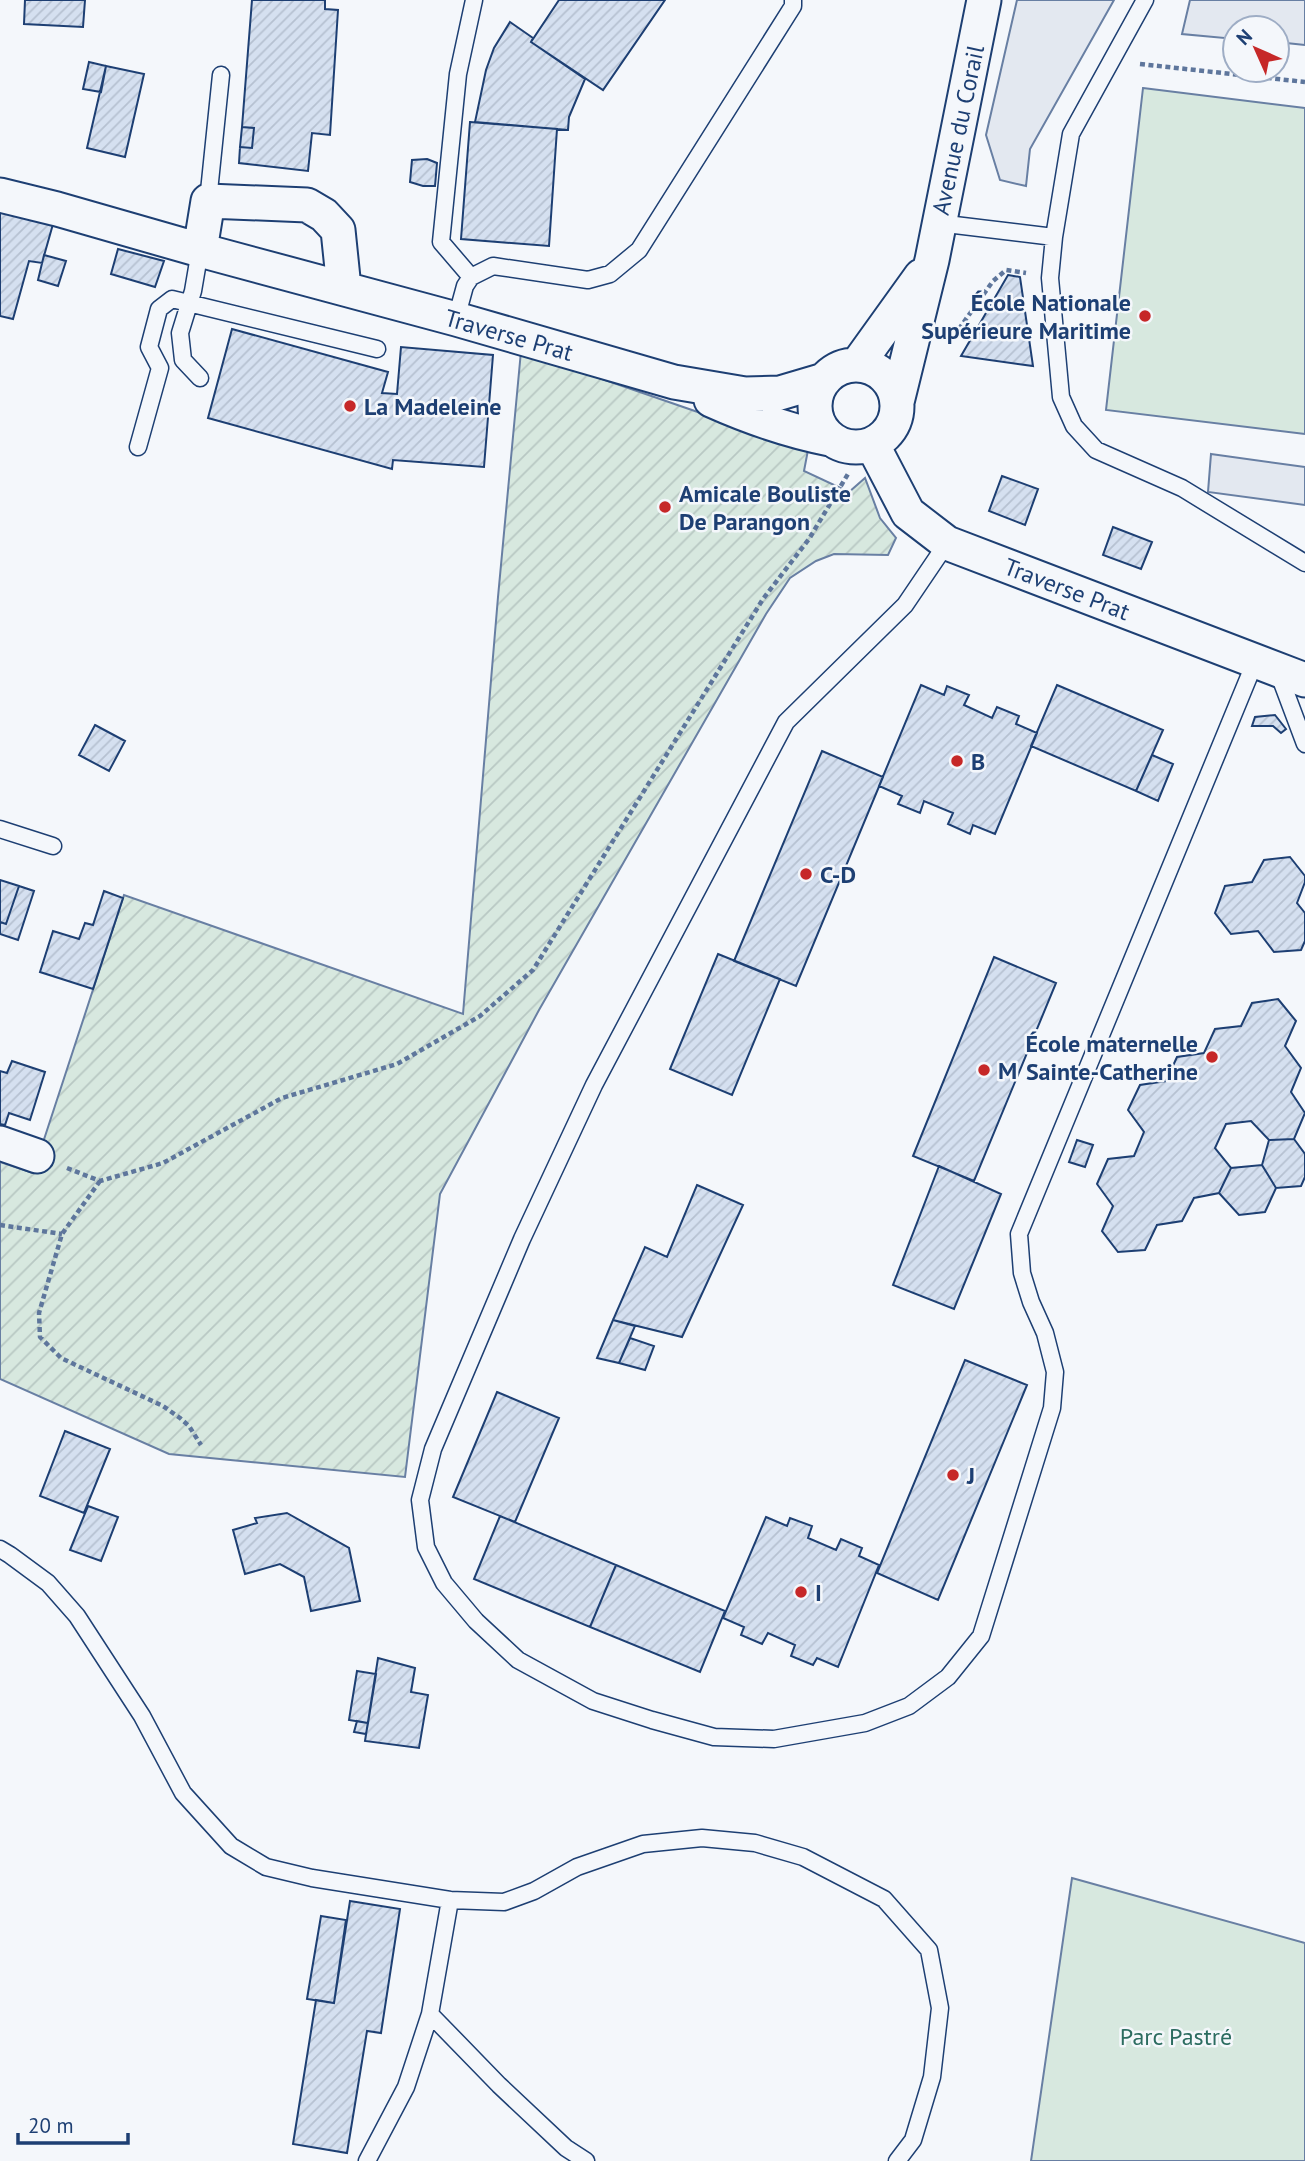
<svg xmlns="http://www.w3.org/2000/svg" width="1305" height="2161" viewBox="0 0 1305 2161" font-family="'PT Sans',sans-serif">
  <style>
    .park { fill: #d7e8df; stroke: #687fa3; stroke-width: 2 }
    .garden { fill: url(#garden-furrows); stroke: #687fa3; stroke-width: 2 }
    .parking { fill: #e3e8f0; stroke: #687fa3; stroke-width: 2 }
    .building { fill: url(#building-hatch); stroke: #1d3f73; stroke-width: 2 }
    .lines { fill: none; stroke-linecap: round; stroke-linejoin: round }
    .lane-casing { stroke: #1d3f73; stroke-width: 19 }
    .street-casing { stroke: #1d3f73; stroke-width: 37 }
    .path { stroke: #5e769c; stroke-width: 4.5; stroke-dasharray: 5 3.5; stroke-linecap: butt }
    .lane { stroke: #f4f7fb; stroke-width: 16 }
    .street { stroke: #f4f7fb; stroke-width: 33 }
    .poi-dot { fill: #c62828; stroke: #f4f7fb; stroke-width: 2.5 }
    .labels { text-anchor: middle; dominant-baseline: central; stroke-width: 5; stroke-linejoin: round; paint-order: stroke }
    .street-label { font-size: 24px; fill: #1d3f73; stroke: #f4f7fb }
    .poi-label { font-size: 24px; font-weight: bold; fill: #1d3f73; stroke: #f4f7fb; text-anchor: start }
    .park-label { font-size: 24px; fill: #2c6c60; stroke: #f4f7fb }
  </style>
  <defs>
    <pattern id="garden-furrows" width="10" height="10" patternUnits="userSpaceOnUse" patternTransform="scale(1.75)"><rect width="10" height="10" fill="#d7e8df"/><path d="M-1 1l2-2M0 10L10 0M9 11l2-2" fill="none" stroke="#b8c8c3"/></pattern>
    <pattern id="building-hatch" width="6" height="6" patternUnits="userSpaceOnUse" patternTransform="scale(1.75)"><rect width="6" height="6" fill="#d5e0f0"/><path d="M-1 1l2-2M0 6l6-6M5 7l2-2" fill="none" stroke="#b6c1d1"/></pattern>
  </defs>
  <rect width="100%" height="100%" fill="#f4f7fb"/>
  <path class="park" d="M 1143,88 L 1305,108 L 1305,434 L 1106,410 Z
    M 1072,1878 L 1305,1943 L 1305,2161 L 1031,2161 Z"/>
  <path class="garden" d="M 521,351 L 808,450 L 804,471 L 849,492 L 865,478 L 880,518 L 896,538 L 888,555 L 834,554 L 816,561 L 790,578 L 766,614 L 539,1010 L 440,1194 L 405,1477 L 169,1454 L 0,1379 L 0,1162 L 33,1173 L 124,895 L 463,1014 L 498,597 Z"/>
  <path class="parking" d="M 1017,0 L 1114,0 L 1030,149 L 1026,186 L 1000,180 L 986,135 Z
    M 1190,0 L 1305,0 L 1305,45 L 1277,42 L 1277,28 L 1235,28 L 1235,39 L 1182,34 Z
    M 1211,454 L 1305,467 L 1305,505 L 1208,492 Z"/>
  <path class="building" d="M 25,0 L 85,0 L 83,27 L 24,24 Z
    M 252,0 L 325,0 L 325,9 L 338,10 L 330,135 L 312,133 L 308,171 L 239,163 L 240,147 L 252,148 L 254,128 L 242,127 Z
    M 559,0 L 665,0 L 603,90 L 531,42 Z
    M 510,22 L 533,38 L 531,42 L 585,79 L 569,117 L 568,130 L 475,122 L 486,70 L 494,48 Z
    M 89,62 L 106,66 L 101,92 L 83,89 Z
    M 106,66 L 144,74 L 125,157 L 87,148 Z
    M 470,122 L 557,129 L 549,246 L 461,239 Z
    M 242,127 L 254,128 L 252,148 L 240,147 Z
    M 427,159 L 437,163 L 435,186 L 423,186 L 410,182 L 412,160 Z
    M 0,203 L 55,217 L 42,263 L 29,261 L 13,319 L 0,316 Z
    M 118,249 L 164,261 L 155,287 L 111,274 Z
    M 44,255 L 66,261 L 58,286 L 38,280 Z
    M 1008,275 L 1020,277 L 1033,366 L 961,356 Z
    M 232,329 L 388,372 L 382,393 L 397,394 L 401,347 L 493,355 L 484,467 L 393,460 L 392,469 L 208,418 Z
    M 1002,476 L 1038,489 L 1025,525 L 989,511 Z
    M 1113,527 L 1152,542 L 1141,569 L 1103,555 Z
    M 921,685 L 944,695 L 947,686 L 969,695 L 964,705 L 992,718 L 997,707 L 1019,716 L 1016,724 L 1037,733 L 995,834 L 973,825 L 970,834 L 948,824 L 953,813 L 924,801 L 920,813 L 898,804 L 902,796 L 879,786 Z
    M 1057,685 L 1163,730 L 1136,791 L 1031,746 Z
    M 1275,715 L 1286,729 L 1281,733 L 1273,726 L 1252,726 L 1255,717 Z
    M 95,725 L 125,741 L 109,771 L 79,755 Z
    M 822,751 L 883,777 L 796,986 L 734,961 Z
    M 1152,755 L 1173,764 L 1158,801 L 1136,791 Z
    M 1290,857 L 1305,876 L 1305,882 L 1297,903 L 1305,913 L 1305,941 L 1301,950 L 1274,952 L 1258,931 L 1231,934 L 1215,913 L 1225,886 L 1252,882 L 1264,860 Z
    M 0,880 L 19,886 L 6,924 L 0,922 Z
    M 19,886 L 34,891 L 18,940 L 0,934 L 0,922 L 6,924 Z
    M 104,891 L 123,898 L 93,989 L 40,972 L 53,931 L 79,939 L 85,923 L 93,925 Z
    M 718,954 L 780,979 L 732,1095 L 670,1069 Z
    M 994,957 L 1056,983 L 974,1181 L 913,1156 Z
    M 1278,999 L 1296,1021 L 1285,1046 L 1301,1068 L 1291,1092 L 1305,1113 L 1294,1139 L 1269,1140 L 1251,1121 L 1226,1124 L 1215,1148 L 1231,1168 L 1219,1193 L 1194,1198 L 1182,1221 L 1157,1225 L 1145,1250 L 1118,1252 L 1102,1231 L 1113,1206 L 1097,1184 L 1108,1159 L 1134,1156 L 1144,1132 L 1128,1110 L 1140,1085 L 1166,1081 L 1177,1057 L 1204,1053 L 1215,1029 L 1241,1026 L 1252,1003 Z
    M 12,1061 L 45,1072 L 30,1120 L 9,1113 L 5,1125 L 0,1124 L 0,1071 L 7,1073 Z
    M 1294,1139 L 1305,1154 L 1305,1177 L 1301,1186 L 1276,1188 L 1262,1165 L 1269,1140 Z
    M 1077,1140 L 1093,1145 L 1085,1167 L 1069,1162 Z
    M 1262,1165 L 1276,1188 L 1265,1212 L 1239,1215 L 1219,1193 L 1231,1168 Z
    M 939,1166 L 1001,1194 L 954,1309 L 893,1285 Z
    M 697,1185 L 743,1205 L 682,1337 L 613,1320 L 645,1247 L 667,1257 Z
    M 613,1320 L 635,1326 L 619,1363 L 597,1358 Z
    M 630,1338 L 654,1346 L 645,1370 L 619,1363 Z
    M 965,1360 L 1027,1385 L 938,1600 L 877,1573 Z
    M 497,1392 L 559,1418 L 515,1522 L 453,1497 Z
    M 65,1431 L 110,1449 L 84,1513 L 40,1496 Z
    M 88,1506 L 118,1517 L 101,1561 L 70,1550 Z
    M 287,1513 L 349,1548 L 360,1601 L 311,1611 L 304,1577 L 280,1564 L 245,1574 L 233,1530 L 257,1523 L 255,1518 Z
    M 500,1516 L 616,1565 L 590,1627 L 474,1579 Z
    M 766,1517 L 787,1526 L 790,1518 L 812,1526 L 808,1538 L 836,1550 L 841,1539 L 862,1548 L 859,1556 L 879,1565 L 838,1667 L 817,1658 L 813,1665 L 791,1656 L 795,1645 L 768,1633 L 762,1644 L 741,1635 L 744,1627 L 723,1618 Z
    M 616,1565 L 725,1611 L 700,1672 L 590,1627 Z
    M 378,1658 L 415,1668 L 411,1692 L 428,1695 L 419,1748 L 365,1741 Z
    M 357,1671 L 376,1674 L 368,1723 L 349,1720 Z
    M 357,1721 L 368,1723 L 366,1734 L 354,1732 Z
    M 350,1901 L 400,1909 L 381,2033 L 367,2031 L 347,2153 L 293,2144 L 316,2000 L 334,2003 Z
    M 321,1916 L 346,1920 L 334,2003 L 307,1999 Z"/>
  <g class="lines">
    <g class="lane-casing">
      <path id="lane" d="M 1145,0 L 1071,134 L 1054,237 L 1050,278 L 1061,397 L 1074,426 L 1096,450 L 1182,488 L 1305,563
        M 208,201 L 221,75
        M 938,223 L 1054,237
        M 471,277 L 441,242 L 458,74 L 474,0
        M 456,319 L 465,286 L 471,277 L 493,266 L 588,280 L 610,274 L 639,250 L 793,6 L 793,0
        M 200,378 L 183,360 L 180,333 L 193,291 L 200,250
        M 138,447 L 160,368 L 149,347 L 159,309 L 172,299 L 377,349
        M 947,543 L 905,605 L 786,722 L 594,1085 L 522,1239 L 433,1449 L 420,1500 L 426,1547 L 444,1583 L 476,1621 L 518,1660 L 593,1701 L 652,1720 L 714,1737 L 774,1739 L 865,1723 L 909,1706 L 948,1677 L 981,1636 L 1052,1408 L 1055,1372 L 1045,1333 L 1031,1302 L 1022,1273 L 1019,1234 L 1255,662
        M 1278,672 L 1305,744
        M 0,829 L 53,846
        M 0,1549 L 10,1555 L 48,1583 L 77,1616 L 142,1716 L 183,1793 L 231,1846 L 266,1867 L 312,1878 L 450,1900 L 504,1902 L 534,1891 L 577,1867 L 643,1844 L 702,1838 L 755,1843 L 803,1857 L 884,1899 L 929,1950 L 940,2008 L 932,2077 L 913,2140 L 897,2161
        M 430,2014 L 499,2085 L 566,2148 L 586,2161
        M 367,2161 L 406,2087 L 430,2014 L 450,1900"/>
    </g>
    <g class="street-casing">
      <path id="street" d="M 0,195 L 57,209 L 200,250 L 208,201 L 307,205 L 324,215 L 338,230 L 344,288
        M 200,250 L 456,319 L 674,382 L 745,394 L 780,393 L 824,380
        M815 406a41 41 0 1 1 82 0a41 41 0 1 1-82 0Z
        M 857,365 L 921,276
        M 711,400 C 749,417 789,431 830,439
        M 897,402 L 932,260 L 984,0
        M 872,444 L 908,513 L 947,543 L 1305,680
        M 0,1143 L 37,1156"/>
    </g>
    <path class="path" d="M 1140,64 L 1305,82
      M 949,343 L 993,281 L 1006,270 L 1026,273
      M 67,1168 L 100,1181 L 163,1163 L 282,1098 L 397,1064 L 480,1016 L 533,970 L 763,599 L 809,539 L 848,474
      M 100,1181 L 62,1234 L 39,1313 L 40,1337 L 61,1358 L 163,1406 L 180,1418 L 189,1426 L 201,1445
      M 0,1225 L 62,1234"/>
    <use href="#lane" class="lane"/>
    <use href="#street" class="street"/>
  </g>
  <g class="poi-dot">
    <circle cx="1145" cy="316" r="7"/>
    <circle cx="350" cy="406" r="7"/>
    <circle cx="665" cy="507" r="7"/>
    <circle cx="957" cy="761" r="7"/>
    <circle cx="806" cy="874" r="7"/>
    <circle cx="1212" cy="1057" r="7"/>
    <circle cx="984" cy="1070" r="7"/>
    <circle cx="953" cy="1475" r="7"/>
    <circle cx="801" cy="1592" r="7"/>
  </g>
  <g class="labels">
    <g class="street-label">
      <text transform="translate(958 130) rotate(-78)">Avenue du Corail</text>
      <text transform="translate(509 335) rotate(16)">Traverse Prat</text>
      <text transform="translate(1067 589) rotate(21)">Traverse Prat</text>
    </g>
    <g class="poi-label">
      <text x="1131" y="302" text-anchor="end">École Nationale<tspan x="1131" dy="28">Supérieure Maritime</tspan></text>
      <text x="364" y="406">La Madeleine</text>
      <text x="679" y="493">Amicale Bouliste<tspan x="679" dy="28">De Parangon</tspan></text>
      <text x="971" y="761">B</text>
      <text x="820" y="874">C-D</text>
      <text x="1198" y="1043" text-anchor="end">École maternelle<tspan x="1198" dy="28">Sainte-Catherine</tspan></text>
      <text x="998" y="1070">M</text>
      <text x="967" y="1475">J</text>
      <text x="815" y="1592">I</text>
    </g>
    <g class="park-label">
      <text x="1176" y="2036">Parc Pastré</text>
    </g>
  </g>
  <g transform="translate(1256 49) rotate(315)"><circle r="33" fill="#f4f7fb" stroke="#9eadc5" stroke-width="2"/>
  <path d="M0-5L12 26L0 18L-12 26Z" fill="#c62828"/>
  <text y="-10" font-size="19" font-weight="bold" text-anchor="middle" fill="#1d3f73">N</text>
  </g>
  <path d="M18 2133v10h110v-10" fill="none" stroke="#1d3f73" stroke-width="3.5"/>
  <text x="28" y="2133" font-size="21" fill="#1d3f73" stroke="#f4f7fb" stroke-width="5" paint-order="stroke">20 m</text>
</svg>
